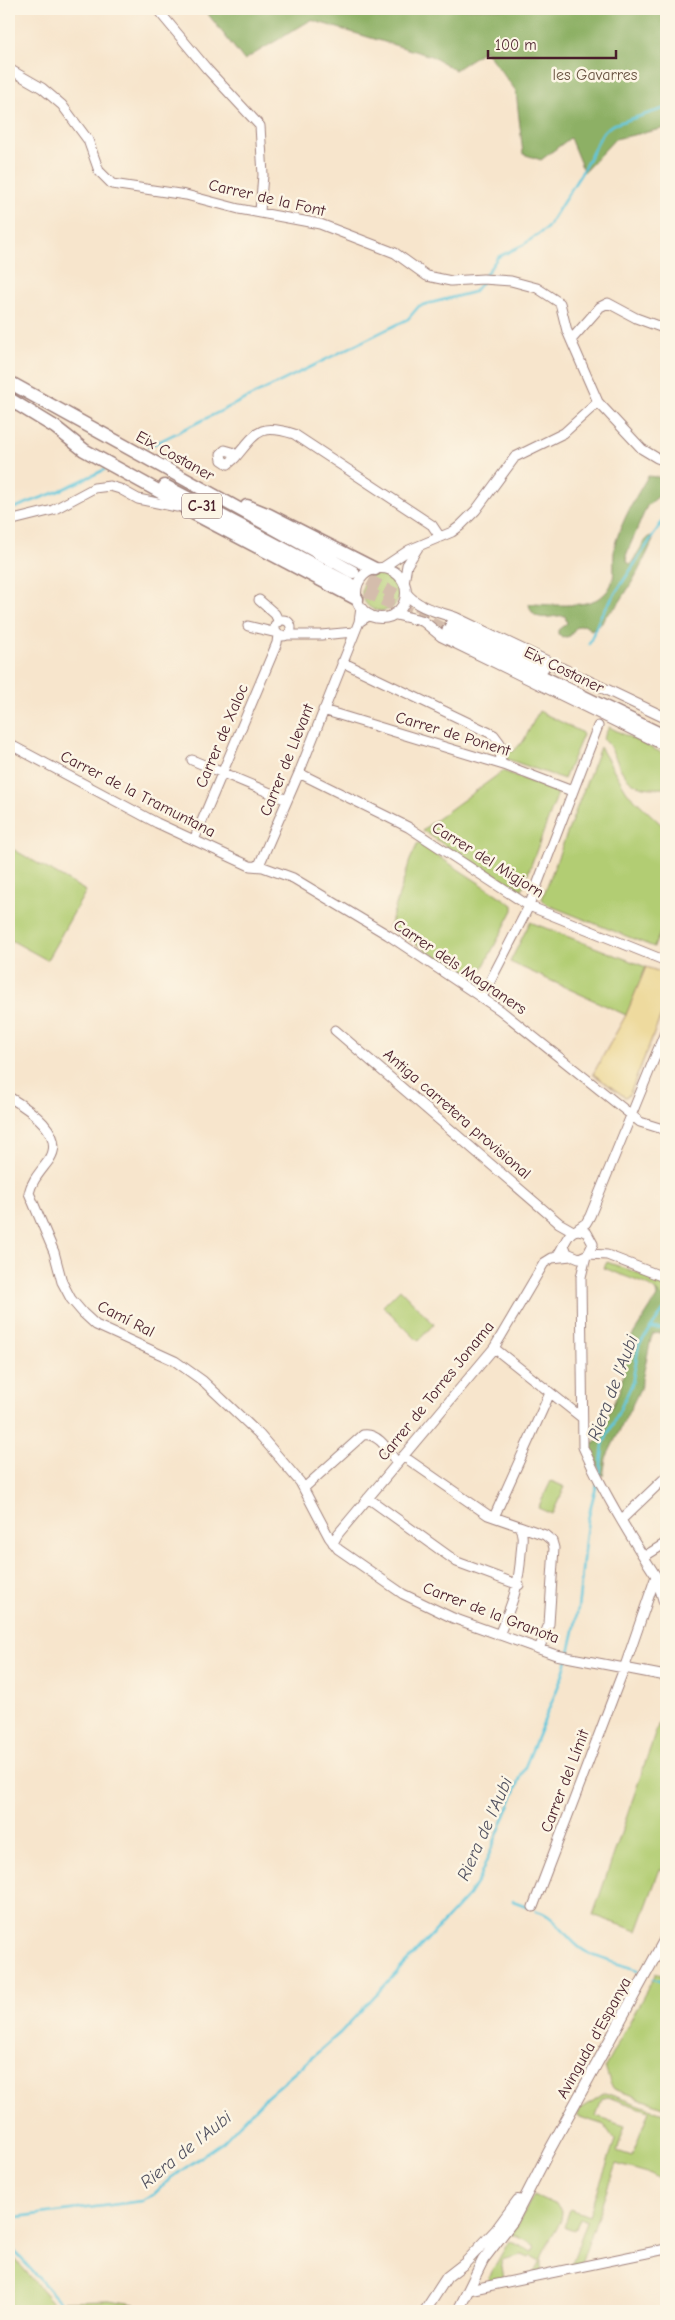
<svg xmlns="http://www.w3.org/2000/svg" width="675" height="2320" viewBox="0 0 675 2320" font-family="'Comic Neue',sans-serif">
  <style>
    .green { fill: #b2cd73; stroke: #7e764f; fill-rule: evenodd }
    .forest { fill: #8db065; stroke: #6c6848 }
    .sand { fill: #eeda9e; stroke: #9c7c64 }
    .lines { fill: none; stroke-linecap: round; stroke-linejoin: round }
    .stream { stroke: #60c7dd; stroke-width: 2.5 }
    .highway-tunnel { stroke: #d4bdac; stroke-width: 12; stroke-dasharray: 12 6; stroke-linecap: butt }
    .minor-casing { stroke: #a0827c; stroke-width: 11 }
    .major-casing { stroke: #a0827c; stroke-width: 12 }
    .highway-casing { stroke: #a0827c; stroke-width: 15 }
    .minor { stroke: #fff; stroke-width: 9 }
    .major { stroke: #fff; stroke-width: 10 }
    .highway { stroke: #fff; stroke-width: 12 }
    .labels { text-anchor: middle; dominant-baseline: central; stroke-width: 5; stroke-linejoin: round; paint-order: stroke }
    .shield { fill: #fcf5e5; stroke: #7f5f63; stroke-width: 1 }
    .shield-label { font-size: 15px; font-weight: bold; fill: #4a1f2b }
    .park-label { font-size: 16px; fill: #695341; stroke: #fcf5e5 }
    .street-label { font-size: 16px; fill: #4a1f2b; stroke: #fcf5e5 }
    .water-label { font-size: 18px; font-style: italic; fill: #515160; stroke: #fcf5e5 }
  </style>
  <rect width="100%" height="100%" fill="#fcf5e5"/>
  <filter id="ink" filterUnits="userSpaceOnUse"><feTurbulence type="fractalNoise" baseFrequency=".02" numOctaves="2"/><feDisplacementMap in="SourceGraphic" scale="10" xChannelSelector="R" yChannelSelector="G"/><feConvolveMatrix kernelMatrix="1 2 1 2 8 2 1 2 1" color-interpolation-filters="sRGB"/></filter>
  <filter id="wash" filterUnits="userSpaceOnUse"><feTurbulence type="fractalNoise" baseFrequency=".0096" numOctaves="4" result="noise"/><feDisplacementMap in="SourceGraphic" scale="20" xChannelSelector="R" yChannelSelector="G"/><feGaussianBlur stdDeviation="1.12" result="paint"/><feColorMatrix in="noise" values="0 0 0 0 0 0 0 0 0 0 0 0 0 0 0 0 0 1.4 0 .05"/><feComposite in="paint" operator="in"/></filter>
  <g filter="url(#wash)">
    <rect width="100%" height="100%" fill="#f7e5cc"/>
    <path class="green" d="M362 592a19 19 0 1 1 38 0a19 19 0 1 1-38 0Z
      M 539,711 L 581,732 L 583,735 L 564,779 L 504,758 L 505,747 L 513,752 L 524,740 Z
      M 609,727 L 666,755 L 666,788 C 639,789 627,786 616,759 C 612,751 610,744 603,739 Z
      M 600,747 L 627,792 L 666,829 L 666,919 L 654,947 L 548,905 L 542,899 Z
      M 503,771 L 558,793 L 521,892 L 517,893 L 422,830 Z
      M 418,843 L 513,905 L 513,910 L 476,981 L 389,927 L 410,860 Z
      M 9,847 L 86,891 L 47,960 L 9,939 Z
      M 530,922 L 646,967 L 626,1015 L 510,962 Z
      M 607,1262 L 666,1283 L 666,1301 L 650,1286 L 604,1268 Z
      M 400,1289 L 434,1324 L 418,1341 L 383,1306 Z
      M 551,1481 L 565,1487 L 552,1514 L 538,1508 Z
      M 666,1702 L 666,1871 L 660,1869 L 637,1931 L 593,1915 Z
      M 656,1973 L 666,1977 L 666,2108 L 614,2089 L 610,2083 L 605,2067 Z
      M 605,2093 L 666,2114 L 666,2162 L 664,2168 L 666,2183 L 651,2174 L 616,2164 L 581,2264 L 571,2266 L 587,2221 L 580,2218 L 575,2231 L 564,2227 L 570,2209 L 589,2216 L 615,2140 L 604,2125 L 577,2116 L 581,2109 ZM 607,2097 L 649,2111 L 632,2156 L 617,2151 L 625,2126 L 596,2117 L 602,2099 Z
      M 534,2195 L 558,2206 L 562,2211 C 562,2232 535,2250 542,2271 L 533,2273 L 540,2261 L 531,2256 L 529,2258 L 522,2255 L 501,2260 L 504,2279 L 490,2282 L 488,2278 L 509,2241 L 532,2252 L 535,2246 L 512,2234 Z
      M 9,2252 L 60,2311 L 9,2311 Z
      M 109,2300 L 176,2311 L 75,2311 L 64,2301 Z"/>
    <path class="forest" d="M 204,9 L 666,9 L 666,128 L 615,139 L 584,172 L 570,138 L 541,160 L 523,154 L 516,91 L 485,50 L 455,70 L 431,56 L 311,20 L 244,60 Z
      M 648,476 L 665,478 L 666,490 L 647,506 L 629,548 L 626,556 L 628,563 L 631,564 L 647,538 L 651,536 L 653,540 C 643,563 633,582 619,603 C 613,612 606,612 602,623 L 591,630 L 584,625 L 576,627 L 570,636 L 562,638 L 558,634 L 558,630 L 567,623 L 565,616 C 554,614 533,626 529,604 C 556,604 605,613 613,579 C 615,567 612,553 616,541 C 623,519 636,496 648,476 Z
      M 656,1291 L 666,1301 L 666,1332 L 653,1334 L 651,1339 L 640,1389 L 606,1458 L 603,1476 C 597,1465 589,1453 590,1440 L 595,1444 L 621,1387 L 627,1344 L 657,1297 Z"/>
    <path class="sand" d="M 646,967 L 666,974 L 666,1003 L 633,1086 L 629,1095 L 625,1097 L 593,1074 L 626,1015 Z"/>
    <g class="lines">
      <path class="stream" d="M 484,277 L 498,257 L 523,245 L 547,228 L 582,172 L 603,132 L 612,125 L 666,108
        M 148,447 L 408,319 L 419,306 L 474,292 L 482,282
        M 9,510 L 59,491 L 104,470
        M 589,644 L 601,615 L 666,516
        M 650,1328 L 666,1329
        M 600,1475 L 603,1445 L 632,1384 L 639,1345 L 666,1307
        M 513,1901 L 529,1907
        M 536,1911 C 557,1915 565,1939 583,1950 C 599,1960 621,1964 638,1970
        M 653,1979 L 666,1983
        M 9,2218 L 142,2201 L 153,2195 L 172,2177 L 223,2142 L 262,2101 L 340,2033 L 468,1896 L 479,1879 L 562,1677 C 572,1646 578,1615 581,1583 C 584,1549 586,1517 597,1485
        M 9,2245 L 68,2311"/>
    </g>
  </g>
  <g filter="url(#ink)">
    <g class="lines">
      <path class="highway-tunnel" d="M 353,572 L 419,606
        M 350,584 L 448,631"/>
      <g class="minor-casing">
        <path id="minor" d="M 157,9 L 207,69 L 260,126 L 263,175 L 260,211
          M 9,69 L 42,88 L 62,105 L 88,140 L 99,171 L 112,184 L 186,195 L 239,209 L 320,224 L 395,253 L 427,276 L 451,281 L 483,279 L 511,281 L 537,288 L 560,303 L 567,331 L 598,402 L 642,449 L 657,458 L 666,461
          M 571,340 L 600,307 L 608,303 L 636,318 L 666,329
          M 235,458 L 228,464 L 222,460 L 221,454 L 225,450 L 232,452 L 235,458 C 257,432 259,423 294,434 L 432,525 L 440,537
          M 9,521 L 53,510 L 94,488 L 110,486 L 120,489 L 138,499 L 177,507
          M 382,568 L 409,550 L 452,532 L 460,526 L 476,510 L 515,457 L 564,433 L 598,402
          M 404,583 L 407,565 L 419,546
          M 259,600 L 275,614 L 279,622
          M275 628a8 8 0 1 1 16 0a8 8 0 1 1-16 0Z
          M 359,622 L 370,615
          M 248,626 L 277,633
          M 288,635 L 321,635 L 354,632
          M 342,662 L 494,735 L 500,743 L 501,764
          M 323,710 L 507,766 L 572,791
          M 9,744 L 157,823 L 250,866 L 263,867 L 293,878 L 388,935 L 500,1010 L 640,1122 L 666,1130
          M 192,760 L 287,800
          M 299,773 L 408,827 L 529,906 L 666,961
          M 194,840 L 277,643 L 278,635
          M 256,866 L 260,863 L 299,773 L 359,622 L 361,608
          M 482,997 L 529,906 L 598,726
          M 335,1030 L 559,1223 L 573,1231
          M 9,1097 C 29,1109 67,1134 49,1160 C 41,1171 32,1180 29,1193 L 54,1252 L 62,1282 L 71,1299 L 83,1313 L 96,1325 L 175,1361 L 203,1381 L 259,1434 L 300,1482 L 329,1537 L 338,1549 L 403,1594 L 453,1618 L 556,1655 L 666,1676
          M 576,1230 L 586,1223 L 590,1216 L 666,1030
          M 588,1254 L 607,1255 L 666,1278
          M 586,1256 L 581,1277 L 583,1447 C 605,1497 635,1545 666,1591
          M 556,1257 C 566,1247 567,1222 587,1233 L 593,1244 L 588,1254 L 579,1258 L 567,1253 L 564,1245
          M 494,1348 L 581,1417
          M 403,1456 L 488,1515 L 545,1535 L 552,1541 L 554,1548 L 549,1624 L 539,1649
          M 304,1488 L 363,1435 C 379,1432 389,1452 397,1463
          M 368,1498 L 457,1562 L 519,1585
          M 494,1517 L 550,1393
          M 621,1520 L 666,1477
          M 333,1543 L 338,1534 L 494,1348 L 544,1263 L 552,1258 L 571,1256
          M 645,1556 L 666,1543
          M 658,1583 L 666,1610
          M 499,1635 C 512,1604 519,1587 521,1553 C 522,1543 524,1534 519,1526
          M 533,1907 L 625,1666 L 656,1576
          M 469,2290 L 666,2249"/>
      </g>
      <g class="major-casing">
        <path id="major" d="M356 593a25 25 0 1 1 50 0a25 25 0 1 1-50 0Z
          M 406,593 C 417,608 439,612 456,618 L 666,718
          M 394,614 L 423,621 L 441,636 L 666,746
          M 425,2311 L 447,2277 L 465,2263 L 496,2230 L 518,2200
          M 458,2311 L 483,2260 L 513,2221 L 548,2153 L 666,1937"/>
      </g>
      <g class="highway-casing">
        <path id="highway" d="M 9,382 L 353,572
          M 9,399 L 55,427 L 84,450 L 171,498 L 193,513 L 357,599
          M 165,486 L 350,584
          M 247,506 L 269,515 L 375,569
          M 452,623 L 543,667
          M 448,631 L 666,737"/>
      </g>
      <use href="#minor" class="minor"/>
      <use href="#major" class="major"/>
      <use href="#highway" class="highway"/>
    </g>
  </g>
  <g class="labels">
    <rect class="shield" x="182" y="493.5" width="40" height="25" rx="4"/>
    <g class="shield-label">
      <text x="202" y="506">C-31</text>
    </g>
    <g class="park-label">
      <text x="595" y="75">les Gavarres</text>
    </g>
    <g class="street-label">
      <text transform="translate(267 198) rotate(13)">Carrer de la Font</text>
      <text transform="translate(175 456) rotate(29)">Eix Costaner</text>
      <text transform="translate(564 670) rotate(26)">Eix Costaner</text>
      <text transform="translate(453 734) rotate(17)">Carrer de Ponent</text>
      <text transform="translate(222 736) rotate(-67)">Carrer de Xaloc</text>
      <text transform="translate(287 760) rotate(-68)">Carrer de Llevant</text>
      <text transform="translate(138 794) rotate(27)">Carrer de la Tramuntana</text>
      <text transform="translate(488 860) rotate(32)">Carrer del Migjorn</text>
      <text transform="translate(460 967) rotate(34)">Carrer dels Magraners</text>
      <text transform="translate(457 1114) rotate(41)">Antiga carretera provisional</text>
      <text transform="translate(126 1319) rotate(27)">Camí Ral</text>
      <text transform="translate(436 1391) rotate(-51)">Carrer de Torres Jonama</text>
      <text transform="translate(491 1613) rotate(21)">Carrer de la Granota</text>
      <text transform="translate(565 1781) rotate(-69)">Carrer del Límit</text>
      <text transform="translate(594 2038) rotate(-61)">Avinguda d'Espanya</text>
    </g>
    <g class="water-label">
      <text transform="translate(613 1388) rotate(-69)">Riera de l'Aubi</text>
      <text transform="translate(485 1829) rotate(-66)">Riera de l'Aubi</text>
      <text transform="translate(186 2150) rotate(-39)">Riera de l'Aubi</text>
    </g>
  </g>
  <rect width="675" height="2320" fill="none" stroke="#fcf5e5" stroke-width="30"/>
  <path d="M488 50v8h128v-8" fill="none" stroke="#4a1f2b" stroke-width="2.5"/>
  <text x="495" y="50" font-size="15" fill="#4a1f2b" stroke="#fcf5e5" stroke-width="4" paint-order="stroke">100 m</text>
</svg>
